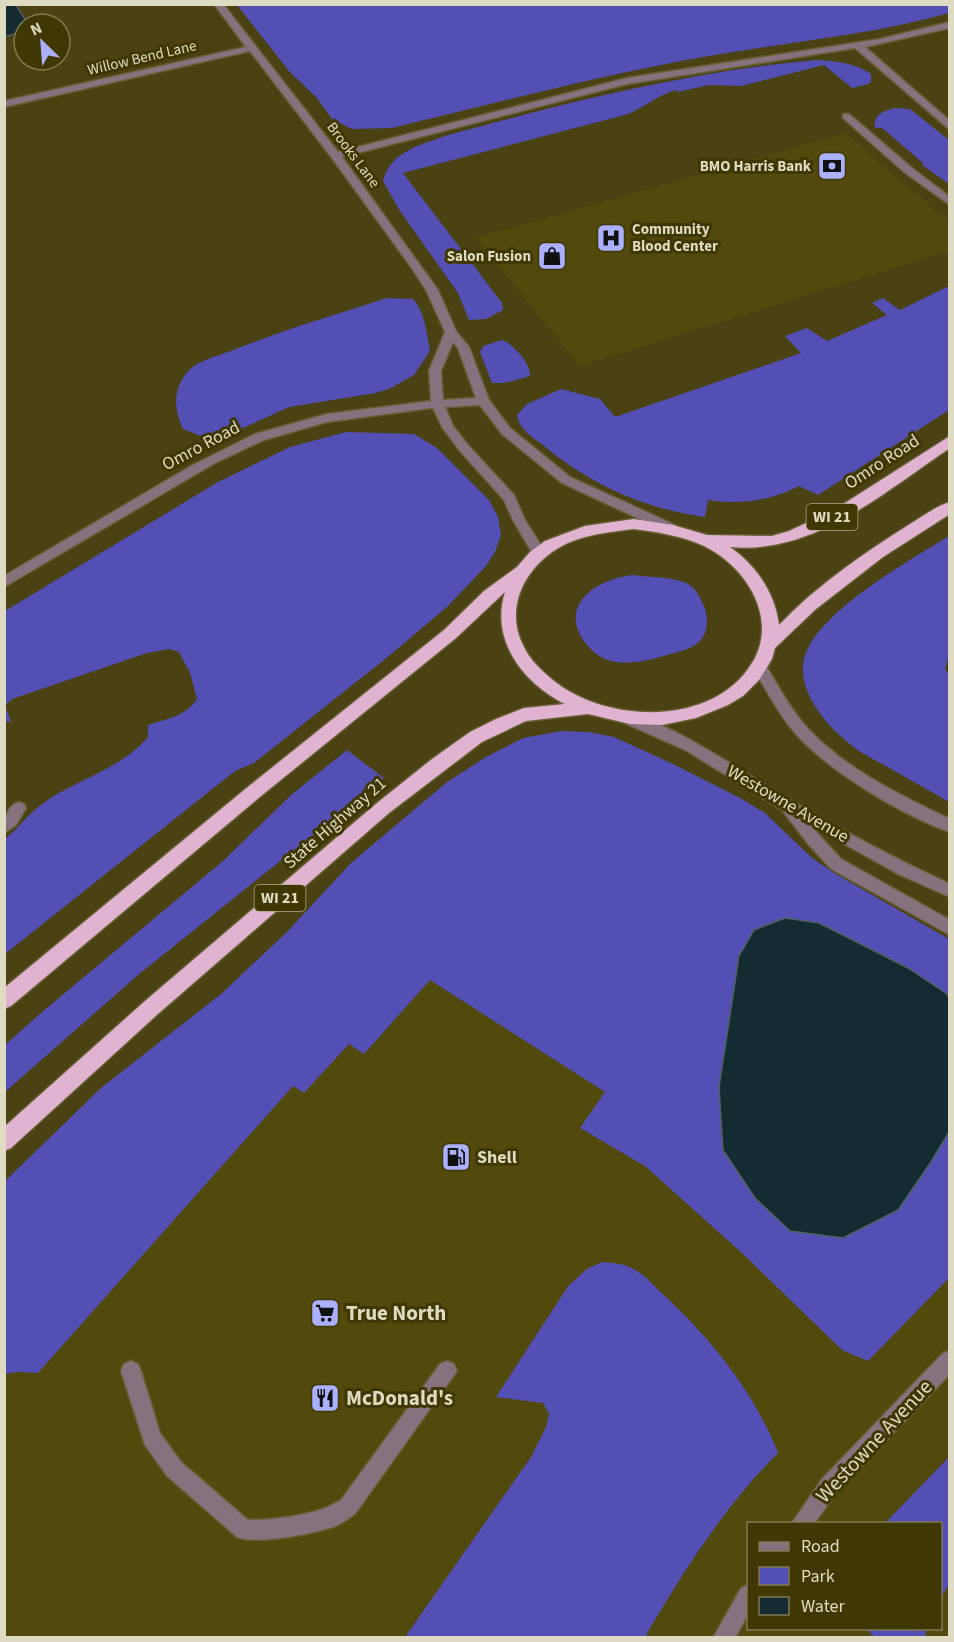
<svg xmlns="http://www.w3.org/2000/svg" width="954" height="1642" viewBox="0 0 954 1642" font-family="'Source Sans 3',sans-serif">
  <style>
    .built { fill: #52490d; fill-rule: evenodd }
    .green { fill: #534fb5 }
    .water { fill: #142b32; stroke: #51605d; stroke-width: 1.5 }
    .lines { fill: none; stroke-linecap: round; stroke-linejoin: round }
    .minor-casing { stroke: #655e32; stroke-width: 3 }
    .highway-casing { stroke: #655e32; stroke-width: 3 }
    .minor { fill: #86727e; fill-rule: evenodd }
    .highway { fill: #e2b3d1; fill-rule: evenodd }
    .labels { text-anchor: middle; dominant-baseline: central; stroke-width: 6; stroke-linejoin: round; paint-order: stroke }
    .far-street-label { font-size: 15px; fill: #dedbc2; stroke: #3f3804 }
    .far-poi-label { font-size: 15px; font-weight: bold; fill: #dedbc2; stroke: #3f3804; text-anchor: end }
    .shield { fill: #3f3804; stroke: #aeaa89; stroke-width: 1.5 }
    .shield-label { font-size: 16px; font-weight: bold; fill: #dedbc2 }
    .street-label { font-size: 18px; fill: #dedbc2; stroke: #3f3804 }
    .poi-label { font-size: 18px; font-weight: bold; fill: #dedbc2; stroke: #3f3804; text-anchor: start }
    .near-poi-label { font-size: 21px; font-weight: bold; fill: #dedbc2; stroke: #3f3804; text-anchor: start }
    .near-street-label { font-size: 21px; fill: #dedbc2; stroke: #3f3804 }
  </style>
  <rect width="100%" height="100%" fill="#4a4212"/>
  <path class="built" d="M 846,133 L 949,222 L 949,251 L 580,366 L 475,238 Z
    M 561,731 L 588,732 L 614,737 L 673,764 L 742,799 L 765,813 L 811,857 L 834,873 L 949,939 L 949,1637 L 5,1638 L 5,1181 L 101,1088 L 221,994 L 287,932 L 351,863 L 447,782 L 486,757 L 523,738 ZM 748,1524 L 940,1524 L 940,1628 L 748,1628 Z"/>
  <path class="green" d="M 949,4 L 949,13 C 868,36 785,42 703,57 C 598,76 495,103 392,128 L 352,129 L 332,119 L 317,98 L 289,71 L 237,5 Z
    M 817,60 C 836,61 855,63 871,74 L 871,81 L 869,84 L 852,88 L 824,65 L 741,86 L 709,85 L 678,92 L 676,90 C 657,95 643,109 625,115 L 403,173 L 502,303 L 503,310 L 486,319 L 469,320 L 458,293 L 400,211 L 383,181 C 391,150 422,145 448,135 C 569,102 692,71 817,60 Z
    M 895,108 L 910,109 L 949,140 L 949,184 L 922,165 L 923,163 L 882,128 L 875,128 C 873,114 884,111 895,108 Z
    M 949,286 L 949,410 L 818,495 L 799,486 C 770,501 741,505 708,500 L 705,517 C 645,509 589,484 543,445 C 532,437 519,429 517,415 L 527,404 L 561,389 L 600,399 L 615,417 L 801,353 L 785,336 L 807,328 L 827,341 L 887,315 L 872,303 L 883,298 L 900,310 Z
    M 387,298 L 413,299 C 425,312 427,334 430,351 L 414,375 L 391,388 L 376,393 L 289,407 L 230,434 L 209,439 L 183,429 C 173,409 173,387 189,370 C 200,360 217,356 231,351 C 282,330 335,315 387,298 Z
    M 502,340 C 513,344 531,363 530,376 L 505,383 L 492,383 L 480,352 L 483,346 Z
    M 346,432 L 414,434 L 437,448 L 489,500 L 498,517 L 501,535 L 495,552 L 486,566 L 448,606 L 389,656 L 254,763 L 235,771 L 5,954 L 5,839 C 18,829 28,814 42,804 C 76,779 120,770 148,737 L 148,725 C 167,719 186,716 197,699 L 190,673 L 179,652 L 169,649 L 147,653 L 12,699 L 5,705 L 11,722 L 5,721 L 5,611 L 218,482 L 290,447 Z
    M 949,536 L 950,651 L 945,669 L 950,675 L 949,802 C 927,789 905,777 882,764 C 872,758 860,753 851,745 C 829,727 801,698 803,666 C 806,617 911,560 949,536 Z
    M 634,575 C 650,578 674,576 688,584 C 696,588 701,599 704,606 C 708,616 709,632 700,641 C 692,649 678,652 667,655 C 640,663 608,671 587,645 C 555,606 597,578 634,575 Z
    M 561,731 L 588,732 L 614,737 L 673,764 L 742,799 L 765,813 L 811,857 L 834,873 L 949,939 L 949,998 L 947,994 L 908,968 L 785,918 L 754,930 L 739,956 L 931,1162 L 949,1132 L 949,1278 L 868,1361 L 842,1350 L 743,1254 L 645,1166 L 580,1128 L 605,1092 L 430,980 L 364,1054 L 349,1044 L 304,1093 L 293,1086 L 38,1373 L 17,1372 L 5,1374 L 5,1181 L 101,1088 L 221,994 L 287,932 L 351,863 L 447,782 L 486,757 L 523,738 Z
    M 347,750 L 384,778 L 138,975 L 5,1092 L 5,1045 L 42,1012 L 223,861 L 291,795 Z
    M 602,1262 C 614,1263 627,1264 637,1271 C 647,1277 656,1288 665,1296 C 711,1339 755,1393 778,1453 C 724,1507 683,1572 645,1637 L 405,1637 L 531,1457 L 546,1427 L 549,1414 L 543,1403 L 496,1397 L 569,1285 L 587,1269 Z
    M 949,1457 L 949,1584 L 941,1598 L 940,1524 L 885,1523 Z
    M 867,1629 L 926,1629 L 925,1638 L 874,1637 Z"/>
  <path class="water" d="M 4,5 L 16,5 L 28,24 L 24,24 L 20,32 L 5,37 Z
    M 785,918 L 819,923 L 908,968 L 947,994 L 949,998 L 949,1132 L 931,1162 L 898,1210 L 843,1238 L 790,1231 L 755,1198 L 723,1150 L 719,1087 L 739,956 L 754,930 Z"/>
  <g class="lines">
    <g class="minor-casing">
      <path id="minor" d="M 214,4 L 223,4 L 338,152 L 627,78 L 880,39 L 950,22 L 950,28 L 865,47 L 950,121 L 950,130 L 855,48 L 627,84 L 342,157 L 438,290 L 456,331 L 469,347 L 489,400 L 510,428 L 570,477 L 675,525 L 676,528 L 675,531 L 665,531 L 562,483 L 502,434 L 480,405 L 445,407 L 453,426 L 468,445 L 514,495 L 525,520 L 546,553 L 539,558 L 534,556 L 513,520 L 504,500 L 460,451 L 442,427 L 433,408 L 431,408 L 327,422 L 264,440 L 215,463 L 4,587 L 4,576 L 191,466 L 255,434 L 327,414 L 431,401 L 429,371 L 445,332 L 426,290 L 411,267 L 332,158 L 250,51 L 4,107 L 4,101 L 246,47 ZM 453,342 L 458,348 L 476,398 L 443,400 L 441,371 Z
        M 843,114 L 849,114 L 912,168 L 950,197 L 950,205 L 904,172 L 843,118 Z
        M 760,663 L 765,664 C 777,684 788,705 803,723 C 841,767 898,794 950,819 L 950,832 C 903,816 827,770 795,733 C 779,715 768,692 755,672 L 753,668 Z
        M 625,711 C 684,730 734,767 787,798 C 839,829 894,858 950,884 L 950,897 L 898,874 L 810,825 L 841,859 L 950,920 L 950,935 L 831,869 L 809,845 L 782,810 L 687,751 L 620,721 L 618,717 L 620,713 Z
        M 19,802 L 24,804 L 26,808 L 16,825 L 4,833 C 4,821 6,806 19,802 Z
        M 950,1351 L 950,1374 L 836,1493 L 814,1524 L 791,1524 L 822,1479 L 943,1353 Z
        M 131,1361 L 138,1364 L 141,1371 L 160,1433 L 181,1462 L 248,1520 C 275,1520 318,1515 341,1500 L 440,1364 L 447,1361 L 454,1364 L 457,1371 L 355,1514 C 347,1519 339,1526 330,1528 C 310,1534 255,1545 237,1537 L 167,1476 L 145,1445 L 121,1371 L 124,1364 Z
        M 748,1585 L 748,1614 L 735,1638 L 713,1638 L 741,1588 Z"/>
    </g>
    <g class="highway-casing">
      <path id="highway" d="M 950,436 L 950,448 C 884,492 814,555 730,547 C 756,565 775,593 779,625 C 817,585 863,554 910,524 C 922,517 936,506 950,502 L 950,514 L 883,557 L 816,609 L 775,648 L 772,659 L 759,680 L 743,696 L 728,705 L 696,718 L 662,725 L 630,724 L 588,714 L 526,721 L 482,742 L 389,813 L 159,1013 L 11,1148 L 4,1151 L 4,1127 L 145,1001 L 377,803 L 432,759 L 470,732 L 496,719 L 524,708 L 565,704 C 523,683 490,640 505,592 L 456,638 L 261,796 L 11,1006 L 4,1009 L 4,988 L 249,786 L 444,630 L 484,591 L 517,567 L 530,552 L 545,541 L 585,526 L 634,519 L 673,525 L 707,535 L 772,536 L 789,531 L 834,510 ZM 634,529 C 658,532 682,536 704,546 C 749,568 782,624 748,669 C 705,729 597,722 547,675 C 538,667 529,658 524,647 C 502,606 528,561 568,543 C 588,534 611,532 634,529 Z"/>
    </g>
    <use href="#minor" class="minor"/>
    <use href="#highway" class="highway"/>
  </g>
  <defs>
    <g id="bank-square" transform="scale(1.5)"><rect x="-9" y="-9" width="18" height="18" rx="4" fill="#aab0fb" stroke="#3f3804"/><path d="M-6-4H6V4H-6ZM0-2.3a2.3 2.3 0 1 0 0 4.6a2.3 2.3 0 1 0 0-4.6Z" fill="#111"/></g>
    <g id="hospital-square" transform="scale(1.5)"><rect x="-9" y="-9" width="18" height="18" rx="4" fill="#aab0fb" stroke="#3f3804"/><path d="M-5-5h3v3.5h4V-5h3V5h-3V1.5h-4V5h-3Z" fill="#111"/></g>
    <g id="shop-square" transform="scale(1.5)"><rect x="-9" y="-9" width="18" height="18" rx="4" fill="#aab0fb" stroke="#3f3804"/><path d="M-5-2.5h2.3a2.7 3.5 0 0 1 5.4 0H5L5.5 6h-11ZM-1.5-2.5h3a1.5 2.3 0 0 0-3 0Z" fill="#111"/></g>
    <g id="fuel-square" transform="scale(1.5)"><rect x="-9" y="-9" width="18" height="18" rx="4" fill="#aab0fb" stroke="#3f3804"/><path d="M-5.5-6h7V0h2V4h1.3V-2.5L3-4.5l.8-.8L6-3V5H2.5V1h-1V6h-7ZM-4.2-4.7v3.2H.2V-4.7Z" fill="#111"/></g>
    <g id="supermarket-square" transform="scale(1.5)"><rect x="-9" y="-9" width="18" height="18" rx="4" fill="#aab0fb" stroke="#3f3804"/><path d="M-6-5.5h2.5l.6 2H6L4.5 2H-2.5L-4.4-4H-6ZM-1.5 3.2a1.3 1.3 0 1 0 .1 0ZM3 3.2a1.3 1.3 0 1 0 .1 0Z" fill="#111"/></g>
    <g id="restaurant-square" transform="scale(1.5)"><rect x="-9" y="-9" width="18" height="18" rx="4" fill="#aab0fb" stroke="#3f3804"/><path d="M-5-6h1v4h1v-4h1v4h1v-4h1v5L-1.5 .5V6h-2V.5L-5-1ZM5-6V6H3V1.5H1.5Q1.5-4 5-6Z" fill="#111"/></g>
  </defs>
  <g fill-rule="evenodd">
    <use href="#bank-square" x="832" y="166"/>
    <use href="#hospital-square" x="611" y="238"/>
    <use href="#shop-square" x="552" y="256"/>
    <use href="#fuel-square" x="456" y="1157"/>
    <use href="#supermarket-square" x="325" y="1313"/>
    <use href="#restaurant-square" x="325" y="1398"/>
  </g>
  <g class="labels">
    <g class="far-street-label">
      <text transform="translate(142 58) rotate(-13)">Willow Bend Lane</text>
      <text transform="translate(353 155) rotate(53)">Brooks Lane</text>
    </g>
    <g class="far-poi-label">
      <text x="811" y="166">BMO Harris Bank</text>
      <text x="632" y="229" text-anchor="start">Community<tspan x="632" dy="17">Blood Center</tspan></text>
      <text x="531" y="256">Salon Fusion</text>
    </g>
    <g class="shield">
      <rect x="806.5" y="504" width="51" height="26" rx="4.5"/>
      <rect x="254.5" y="885" width="51" height="26" rx="4.5"/>
    </g>
    <g class="shield-label">
      <text x="832" y="517">WI 21</text>
      <text x="280" y="898">WI 21</text>
    </g>
    <g class="street-label">
      <text transform="translate(201 446) rotate(-28)">Omro Road</text>
      <text transform="translate(882 462) rotate(-33)">Omro Road</text>
      <text transform="translate(788 804) rotate(30)">Westowne Avenue</text>
      <text transform="translate(335 823) rotate(-41)">State Highway 21</text>
    </g>
    <g class="poi-label">
      <text x="477" y="1157">Shell</text>
    </g>
    <g class="near-poi-label">
      <text x="346" y="1313">True North</text>
      <text x="346" y="1398">McDonald's</text>
    </g>
    <g class="near-street-label">
      <text transform="translate(874 1441) rotate(-47)">Westowne Avenue</text>
    </g>
  </g>
  <rect width="954" height="1642" fill="none" stroke="#dedbc2" stroke-width="12"/>
  <rect x="747" y="1522" width="195" height="108" fill="#3f3804" stroke="#7f7950" stroke-width="1.5"/>
  <rect x="759" y="1542" width="30" height="9" fill="#86727e" stroke="#7f7950" stroke-width="1.5"/>
  <text x="801" y="1552" font-size="18" fill="#dedbc2">Road</text>
  <rect x="759" y="1567" width="30" height="18" fill="#534fb5" stroke="#7f7950" stroke-width="1.5"/>
  <text x="801" y="1582" font-size="18" fill="#dedbc2">Park</text>
  <rect x="759" y="1597" width="30" height="18" fill="#142b32" stroke="#7f7950" stroke-width="1.5"/>
  <text x="801" y="1612" font-size="18" fill="#dedbc2">Water</text>
  <g transform="translate(42 42) rotate(335)"><circle r="28" fill="#3f3804" stroke="#7f7950" stroke-width="1.5"/>
  <path d="M0-4.5L10 22L0 15L-10 22Z" fill="#aab0fb"/>
  <text y="-9" font-size="16" font-weight="bold" text-anchor="middle" fill="#dedbc2">N</text>
  </g>
</svg>
